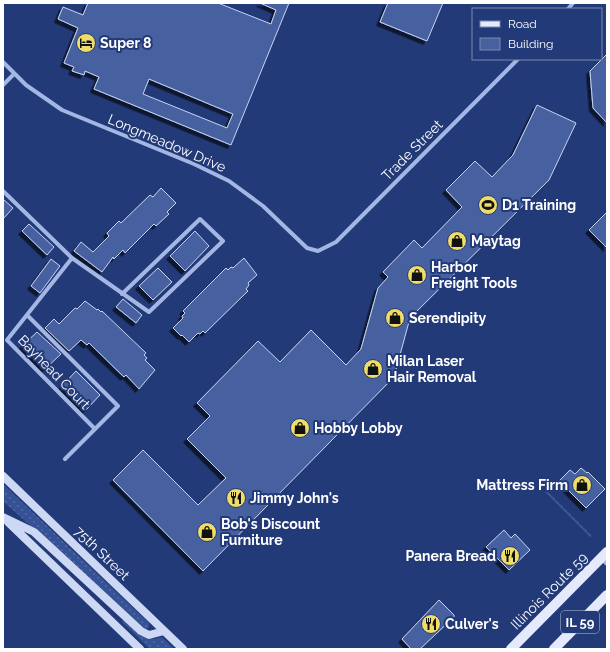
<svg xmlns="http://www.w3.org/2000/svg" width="610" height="652" viewBox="0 0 610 652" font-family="Raleway,sans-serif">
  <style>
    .grass { fill: url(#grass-dots) }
    .building { fill: #4761a0; stroke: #c6d4f3; fill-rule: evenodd; filter: url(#shadow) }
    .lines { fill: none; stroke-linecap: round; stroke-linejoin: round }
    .street { stroke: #a4b7e4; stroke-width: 4 }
    .secondary { stroke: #cdd8f4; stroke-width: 8 }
    .primary { stroke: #e4e9fc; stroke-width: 10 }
    .labels { text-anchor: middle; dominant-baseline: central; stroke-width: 4; stroke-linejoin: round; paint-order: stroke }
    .shield { fill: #233a78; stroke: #bdc4d6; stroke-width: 1 }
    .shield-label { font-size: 13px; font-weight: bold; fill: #fff }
    .poi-label { font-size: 14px; font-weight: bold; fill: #fff; stroke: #233a78; text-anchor: start }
    .street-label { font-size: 14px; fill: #fff; stroke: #233a78 }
  </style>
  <defs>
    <pattern id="grass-dots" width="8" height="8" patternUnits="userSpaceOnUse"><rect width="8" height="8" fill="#365296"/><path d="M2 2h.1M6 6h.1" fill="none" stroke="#546ca6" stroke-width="1.8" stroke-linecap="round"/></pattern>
    <filter id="shadow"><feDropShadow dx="-3.5" dy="3.5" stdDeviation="0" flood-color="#0009"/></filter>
  </defs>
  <rect width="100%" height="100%" fill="#233a78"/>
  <path class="grass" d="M 3,484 L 149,623 L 149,628 L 145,629 L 3,501 Z
    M 547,491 L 592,536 L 590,537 L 545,492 Z
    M 124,619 C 136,629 146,644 162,637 L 174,649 L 150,649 L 122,622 Z"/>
  <path class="building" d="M 88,3 L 218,3 L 271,24 L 276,10 L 260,3 L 289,3 L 231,145 L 94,89 L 99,77 L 85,71 L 84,75 L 72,71 L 74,67 L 64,63 L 78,28 L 58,19 L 63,7 L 83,15 ZM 149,79 L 233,114 L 227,128 L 143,94 Z
    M 388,3 L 443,3 L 427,41 L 380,22 Z
    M 607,54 L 607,123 L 593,108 L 590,71 Z
    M 537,105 L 576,123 L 549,180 L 410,318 L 394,377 L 203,571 L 113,480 L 143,450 L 198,505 L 226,478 L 187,439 L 210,416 L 197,403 L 258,341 L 280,362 L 311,330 L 346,365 L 361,349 L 378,288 L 388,277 L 383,272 L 414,240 L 422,248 L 462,207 L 446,190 L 475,161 L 492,177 L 513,155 Z
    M 161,188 L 176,203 L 167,212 L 169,214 L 156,226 L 154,224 L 125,253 L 123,250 L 114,259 L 113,257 L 102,272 L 74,251 L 81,242 L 93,252 L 109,236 L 107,233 L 119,221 L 121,223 L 150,195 L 153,197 Z
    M 3,199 L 13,208 L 3,219 Z
    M 607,212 L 607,248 L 589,230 Z
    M 29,224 L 54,247 L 47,255 L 22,231 Z
    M 195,231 L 209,246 L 185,271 L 170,256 Z
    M 244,258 L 257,275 L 248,283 L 249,285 L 246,289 L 248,291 L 205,333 L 203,331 L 200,334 L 198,333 L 189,342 L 182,335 L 181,336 L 173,328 L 183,318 L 182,316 L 185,313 L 183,311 L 226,268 L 228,270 L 231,267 L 233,268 Z
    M 51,259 L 60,266 L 40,293 L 31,286 Z
    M 158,268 L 172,282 L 153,300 L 139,286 Z
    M 123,299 L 142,315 L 136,323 L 116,307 Z
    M 85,301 L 97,310 L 98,309 L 101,312 L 102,311 L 146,353 L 144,355 L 147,358 L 145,360 L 155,370 L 139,389 L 126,375 L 124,377 L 89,343 L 87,345 L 81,340 L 69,351 L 45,328 L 54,319 L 59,324 L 75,308 L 77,309 Z
    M 37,332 L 61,354 L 45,369 L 22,346 Z
    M 76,371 L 100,395 L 86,410 L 62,386 Z
    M 581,468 L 587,473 L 588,472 L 605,489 L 586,508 L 559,481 L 570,470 L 575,474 Z
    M 504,530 L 511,538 L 515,534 L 530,550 L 509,570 L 486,547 Z
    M 439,600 L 454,615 L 454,617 L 420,649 L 411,649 L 402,639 Z"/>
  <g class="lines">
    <path class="street" d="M 568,9 L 573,3
      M 3,62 L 26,85 L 62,110 L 194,164 L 229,181 L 263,206 L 307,248 L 318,251 L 336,242 L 518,59
      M 3,85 L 14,74
      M 3,191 L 72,258 L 149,312 L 223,241 L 200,219 L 122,294
      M 27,315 L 118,406 L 95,429
      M 65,459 L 95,429 L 7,340 L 72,258
      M 601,558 L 607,564"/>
    <path class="secondary" d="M 3,476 L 183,649
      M 3,517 L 34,532 L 141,631 L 149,635 L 164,631
      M 8,522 L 140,649"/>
    <path class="primary" d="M 511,649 L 607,552
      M 554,649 L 607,595"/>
  </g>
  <defs>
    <g id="hotel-disc" transform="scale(1)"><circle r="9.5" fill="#efdd67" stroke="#233a78"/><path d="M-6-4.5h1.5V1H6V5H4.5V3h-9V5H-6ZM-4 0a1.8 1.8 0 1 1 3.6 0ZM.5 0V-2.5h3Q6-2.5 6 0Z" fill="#111"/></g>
    <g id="stadium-disc" transform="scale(1)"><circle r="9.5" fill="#efdd67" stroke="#233a78"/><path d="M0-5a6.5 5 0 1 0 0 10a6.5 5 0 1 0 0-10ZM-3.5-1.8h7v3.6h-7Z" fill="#111"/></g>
    <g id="shop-disc" transform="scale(1)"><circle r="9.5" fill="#efdd67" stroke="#233a78"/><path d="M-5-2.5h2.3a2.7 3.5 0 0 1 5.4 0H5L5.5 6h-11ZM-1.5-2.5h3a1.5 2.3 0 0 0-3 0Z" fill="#111"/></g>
    <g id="restaurant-disc" transform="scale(1)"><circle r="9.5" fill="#efdd67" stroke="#233a78"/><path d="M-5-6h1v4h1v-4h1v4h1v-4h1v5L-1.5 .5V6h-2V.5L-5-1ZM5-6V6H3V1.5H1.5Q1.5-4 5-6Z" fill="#111"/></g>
  </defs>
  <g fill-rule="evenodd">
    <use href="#hotel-disc" x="86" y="43"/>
    <use href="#stadium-disc" x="488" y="205"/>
    <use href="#shop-disc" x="457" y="241"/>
    <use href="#shop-disc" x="417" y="275"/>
    <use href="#shop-disc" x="395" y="318"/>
    <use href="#shop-disc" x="373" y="369"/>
    <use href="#shop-disc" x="300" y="428"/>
    <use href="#shop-disc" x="582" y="485"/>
    <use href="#restaurant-disc" x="236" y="498"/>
    <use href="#shop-disc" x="207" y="532"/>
    <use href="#restaurant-disc" x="510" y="556"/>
    <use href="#restaurant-disc" x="431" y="624"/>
  </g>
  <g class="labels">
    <rect class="shield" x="561" y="611" width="38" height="22" rx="3"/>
    <g class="shield-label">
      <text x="580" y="622">IL 59</text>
    </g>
    <g class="poi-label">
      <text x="100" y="43">Super 8</text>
      <text x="502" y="205">D1 Training</text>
      <text x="471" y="241">Maytag</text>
      <text x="431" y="267">Harbor<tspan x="431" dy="16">Freight Tools</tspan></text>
      <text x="409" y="318">Serendipity</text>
      <text x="387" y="361">Milan Laser<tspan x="387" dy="16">Hair Removal</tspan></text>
      <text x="314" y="428">Hobby Lobby</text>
      <text x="568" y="485" text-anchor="end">Mattress Firm</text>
      <text x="250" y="498">Jimmy John's</text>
      <text x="221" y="524">Bob's Discount<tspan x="221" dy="16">Furniture</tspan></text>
      <text x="496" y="556" text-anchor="end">Panera Bread</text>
      <text x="445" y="624">Culver's</text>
    </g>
    <g class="street-label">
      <text transform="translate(167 143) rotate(23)">Longmeadow Drive</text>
      <text transform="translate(412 150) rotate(-45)">Trade Street</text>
      <text transform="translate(54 372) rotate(46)">Bayhead Court</text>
      <text transform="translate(102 553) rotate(44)">75th Street</text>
      <text transform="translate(549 591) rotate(-45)">Illinois Route 59</text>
    </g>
  </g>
  <rect width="610" height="652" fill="none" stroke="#ffffff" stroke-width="8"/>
  <rect x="472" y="8" width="130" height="52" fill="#233a78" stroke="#7b89ae"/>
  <rect x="480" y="21" width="20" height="6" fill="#e4e9fc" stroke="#7b89ae"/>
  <text x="508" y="28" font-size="12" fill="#ffffff">Road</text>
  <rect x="480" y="38" width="20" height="12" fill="#4761a0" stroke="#7b89ae"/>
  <text x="508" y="48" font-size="12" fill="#ffffff">Building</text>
</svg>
